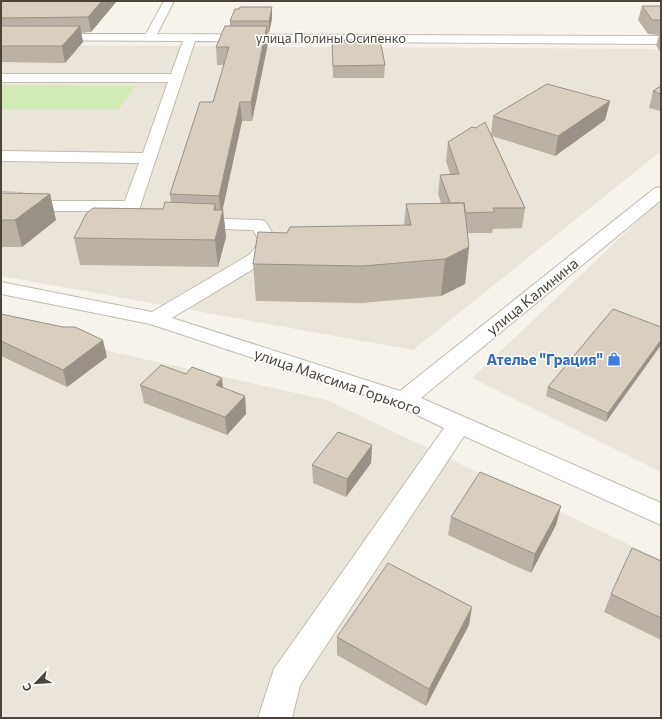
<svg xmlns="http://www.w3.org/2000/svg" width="662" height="719" viewBox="0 0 662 719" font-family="Commissioner,sans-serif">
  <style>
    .residential { fill: #eae5da }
    .green { fill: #d2eab5 }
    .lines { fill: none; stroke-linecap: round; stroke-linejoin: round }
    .minor-casing { stroke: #c2bbae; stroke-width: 2 }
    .minor { fill: #fff; fill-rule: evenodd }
    .wall { fill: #bab2a6 }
    .shaded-wall { fill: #979187 }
    .building { fill: #d8cfc1; stroke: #979187 }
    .labels { text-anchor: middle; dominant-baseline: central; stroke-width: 3; stroke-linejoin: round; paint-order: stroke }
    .far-street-label { font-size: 13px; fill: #4b4439; stroke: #fff }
    .street-label { font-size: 15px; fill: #4b4439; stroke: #fff }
    .shop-label { font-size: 15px; font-weight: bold; fill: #366cbe; stroke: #fff; text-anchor: end }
  </style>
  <rect width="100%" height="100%" fill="#f6f3ec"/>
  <path class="residential" d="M 1,45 L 661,49 L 661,151 L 413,350 L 1,276 Z
    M 661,199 L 661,472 L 472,378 Z
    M 1,327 L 327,400 L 661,560 L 661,718 L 1,718 Z"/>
  <path class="green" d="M 1,85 L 135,86 L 118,110 L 1,109 Z"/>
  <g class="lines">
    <g class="minor-casing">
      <path id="minor" d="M 164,1 L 174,1 L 157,34 L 661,36 L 661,44 L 195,41 L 137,216 L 150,218 L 153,222 L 150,226 L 144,227 L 121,225 L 118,221 L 122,211 L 10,211 L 4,210 L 1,206 L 4,202 L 1,202 L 1,192 L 22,193 L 24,197 L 22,201 L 125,201 L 139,163 L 1,161 L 1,151 L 143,153 L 168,82 L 1,82 L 1,74 L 171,74 L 183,41 L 1,40 L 1,34 L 146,34 Z
        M 661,187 L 661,200 L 421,398 L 661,503 L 661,525 L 464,436 L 300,685 L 292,718 L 258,718 L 274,669 L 444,428 L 396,405 L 150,324 L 1,294 L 1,282 L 152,312 L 249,255 L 260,242 L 253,230 L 194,228 L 188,227 L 185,223 L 188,219 L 194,218 L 259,220 L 265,221 L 278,242 L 263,263 L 172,318 L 400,391 L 655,188 Z"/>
    </g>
    <use href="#minor" class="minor"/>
  </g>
  <path class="wall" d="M 1,1 L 117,1 L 91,32 L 81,33 L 83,42 L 65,63 L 1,62 Z
    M 642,6 L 661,6 L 661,53 L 656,45 L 659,35 L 648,34 L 638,20 Z
    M 272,7 L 272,19 L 269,33 L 267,33 L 268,43 L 252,121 L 242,121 L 222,210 L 223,210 L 226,237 L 218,267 L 80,265 L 74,238 L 163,209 L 171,203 L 170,194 L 213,102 L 224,65 L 217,65 L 216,47 L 230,26 L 230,21 Z
    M 332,40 L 385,65 L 384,78 L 333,78 Z
    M 661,86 L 661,111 L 649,108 L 653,91 Z
    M 610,101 L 605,120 L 555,156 L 492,136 L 525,208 L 522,228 L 493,229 L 492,233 L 467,233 L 469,247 L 465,284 L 441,296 L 362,303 L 256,301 L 253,264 L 287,233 L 404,225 L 406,204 L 441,203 L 438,194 L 440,175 L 450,174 L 446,161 L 448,142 L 491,135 L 493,116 Z
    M 1,193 L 50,194 L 56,220 L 22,247 L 1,247 Z
    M 1,314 L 107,357 L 67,387 L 1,356 Z
    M 661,327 L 606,422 L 546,396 L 548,387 Z
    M 140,385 L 223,388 L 245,396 L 246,414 L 227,435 L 144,403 Z
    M 372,445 L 371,463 L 346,497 L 313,483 L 312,465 Z
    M 561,506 L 556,525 L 531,573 L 448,535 L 451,517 Z
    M 661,561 L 661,640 L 604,612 L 611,594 Z
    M 469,625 L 426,706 L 337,655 L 337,637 Z"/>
  <path class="shaded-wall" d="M 102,1 L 117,1 L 91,32 L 88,17 Z
    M 272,7 L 272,19 L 269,33 L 269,21 Z
    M 80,26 L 83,42 L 65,63 L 62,46 Z
    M 267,26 L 268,43 L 252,121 L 251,102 Z
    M 610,101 L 605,120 L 555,156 L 558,136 Z
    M 240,102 L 242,121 L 221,217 L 219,196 Z
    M 50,194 L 56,220 L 22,247 L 15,220 Z
    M 215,204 L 218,230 L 223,210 L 226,237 L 218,267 L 215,240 L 214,210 Z
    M 469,247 L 465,284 L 441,296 L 445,259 Z
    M 103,340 L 107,357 L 67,387 L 63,370 Z
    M 661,340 L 661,345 L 606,422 L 608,413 Z
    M 222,378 L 224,396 L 216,385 Z
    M 245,396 L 246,414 L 227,435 L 225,417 Z
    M 372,445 L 371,463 L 346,497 L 347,479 Z
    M 561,506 L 556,525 L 531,573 L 535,554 Z
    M 472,607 L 469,625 L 426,706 L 429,689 Z"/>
  <path class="building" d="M 1,1 L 102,1 L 88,17 L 1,18 Z
    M 642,6 L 661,6 L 661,20 L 652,20 Z
    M 240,7 L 272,7 L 269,21 L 230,21 L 235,9 L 239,9 Z
    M 1,26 L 80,26 L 62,46 L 1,46 Z
    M 225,26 L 267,26 L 251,102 L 240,102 L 219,196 L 170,194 L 200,102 L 213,102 L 229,47 L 216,47 Z
    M 332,40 L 380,40 L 385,65 L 333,66 Z
    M 547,84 L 610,101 L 558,136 L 493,116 Z
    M 661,86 L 661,94 L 653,91 Z
    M 485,122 L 525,208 L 493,208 L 495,212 L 465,213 L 464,203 L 450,203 L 440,175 L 459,174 L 448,142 L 472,127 L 476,128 Z
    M 1,193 L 50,194 L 15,220 L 1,220 Z
    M 165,202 L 215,204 L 214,210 L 223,210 L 215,240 L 74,238 L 86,214 L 93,208 L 163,209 Z
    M 464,203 L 469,247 L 445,259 L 363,266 L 253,264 L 258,232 L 287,233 L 290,227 L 411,225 L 406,204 Z
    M 613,309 L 661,327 L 661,340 L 608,413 L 548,387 Z
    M 1,314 L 63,327 L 75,327 L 103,340 L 63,370 L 1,341 Z
    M 161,365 L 186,374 L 192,367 L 222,378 L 216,385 L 245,396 L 225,417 L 140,385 Z
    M 338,432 L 372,445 L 347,479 L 312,465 Z
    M 480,472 L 561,506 L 535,554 L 451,517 Z
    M 632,548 L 661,561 L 661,618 L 611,594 Z
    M 388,563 L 472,607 L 429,689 L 337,637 Z"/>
  <defs>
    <g id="shop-bare" transform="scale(1.08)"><path d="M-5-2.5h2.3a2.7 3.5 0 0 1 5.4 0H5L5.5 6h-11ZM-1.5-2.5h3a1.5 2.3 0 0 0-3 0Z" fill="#3f7fe0" stroke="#fff" stroke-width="2.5" paint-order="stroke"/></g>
  </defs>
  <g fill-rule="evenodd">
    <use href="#shop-bare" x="614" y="359"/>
  </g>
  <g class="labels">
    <g class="far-street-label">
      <text x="331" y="38">улица Полины Осипенко</text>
    </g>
    <g class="street-label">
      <text transform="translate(532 296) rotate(-39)">улица Калинина</text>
      <text transform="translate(338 381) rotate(19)">улица Максима Горького</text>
    </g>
    <g class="shop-label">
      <text x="603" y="359">Ателье "Грация"</text>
    </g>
  </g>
  <rect width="662" height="719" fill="none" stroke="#4b4439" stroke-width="4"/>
  <g transform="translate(36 683) rotate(245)" stroke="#ffffff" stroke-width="3" paint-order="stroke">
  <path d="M0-3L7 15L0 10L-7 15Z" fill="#4b4439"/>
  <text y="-6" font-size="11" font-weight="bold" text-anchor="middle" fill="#4b4439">С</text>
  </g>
</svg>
